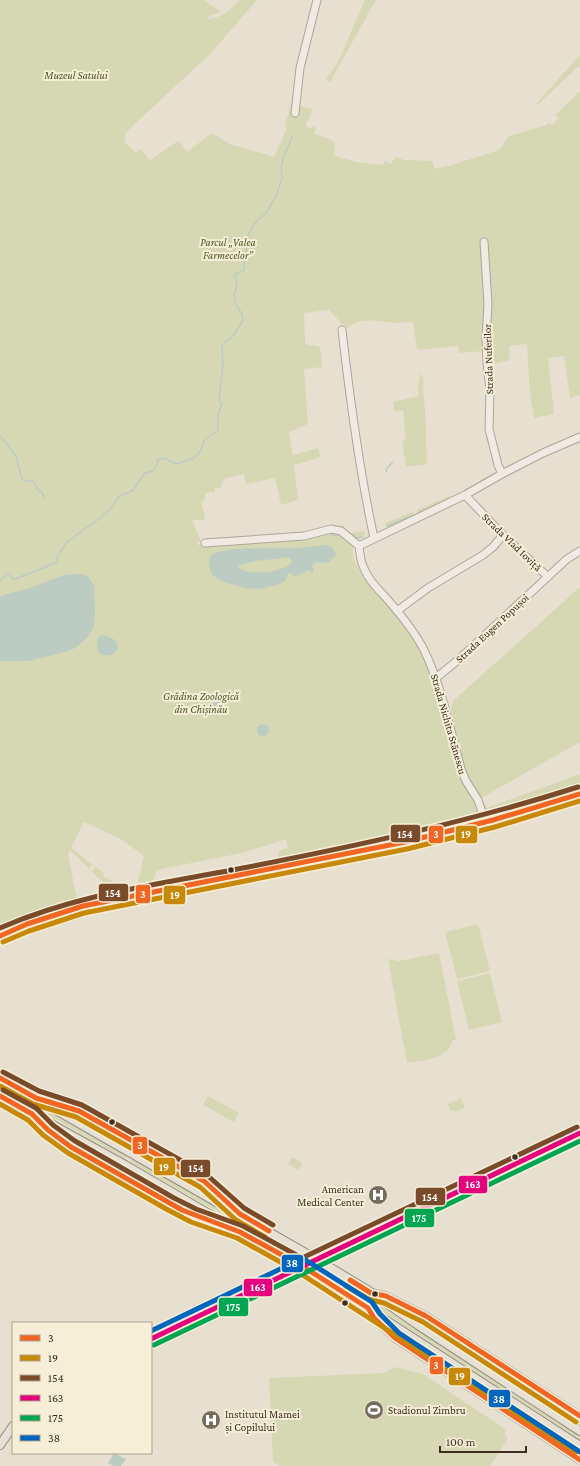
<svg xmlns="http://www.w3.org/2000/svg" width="580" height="1466" viewBox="0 0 580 1466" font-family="'Crimson Pro',serif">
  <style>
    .green { fill: #d6d7b3 }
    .water { fill: #bcccc2; fill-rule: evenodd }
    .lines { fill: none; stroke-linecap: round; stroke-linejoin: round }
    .stream { stroke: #bcccc2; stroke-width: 1.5 }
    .minor-casing { stroke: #ada599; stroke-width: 9 }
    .major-casing { stroke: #928b80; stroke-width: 10 }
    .minor { stroke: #efebe3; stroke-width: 7 }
    .major { stroke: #e6e1d4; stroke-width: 8 }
    .bus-1-casing { stroke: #f7eed8; stroke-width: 8 }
    .bus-2-casing { stroke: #f7eed8; stroke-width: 8 }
    .bus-3-casing { stroke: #f7eed8; stroke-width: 8 }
    .bus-4-casing { stroke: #f7eed8; stroke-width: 8 }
    .bus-5-casing { stroke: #f7eed8; stroke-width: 8 }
    .bus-6-casing { stroke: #f7eed8; stroke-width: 8 }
    .bus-1 { stroke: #f26522; stroke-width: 5 }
    .bus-2 { stroke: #c88808; stroke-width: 5 }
    .bus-3 { stroke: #7a4b2a; stroke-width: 5 }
    .bus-4 { stroke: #e5007d; stroke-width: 5 }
    .bus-5 { stroke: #00a651; stroke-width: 5 }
    .bus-6 { stroke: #0065bd; stroke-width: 5 }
    .bus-dot { fill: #3d2e20; stroke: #f7eed8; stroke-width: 1.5 }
    .labels { text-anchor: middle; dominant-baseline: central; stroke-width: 4; stroke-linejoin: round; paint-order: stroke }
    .park-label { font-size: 11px; font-style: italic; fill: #4d5a26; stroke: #f7eed8 }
    .street-label { font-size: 11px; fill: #3d2e20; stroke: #f7eed8 }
    .poi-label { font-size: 11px; fill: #3d2e20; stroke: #f7eed8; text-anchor: start }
    .line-badge { stroke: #f7eed8; stroke-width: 1.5 }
    .badge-label { font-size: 11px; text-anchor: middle; font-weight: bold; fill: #fff }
  </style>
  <rect width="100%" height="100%" fill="#e7e0d1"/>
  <path class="green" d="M 0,0 L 204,0 L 221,12 L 209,16 L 208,19 C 222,18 230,9 240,0 L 257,0 L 210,54 L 125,133 L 125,142 L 136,153 L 141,149 L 150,160 L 178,141 L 187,152 L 212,133 L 230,144 L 274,157 L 287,128 L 285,126 L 292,100 L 294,100 L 296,106 L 313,109 L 311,112 L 312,112 L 305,126 L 312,129 L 313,126 L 316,128 L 314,133 L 335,142 L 334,156 L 357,162 L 381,165 L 382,164 L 384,164 L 385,161 L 391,164 L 395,157 L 404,160 L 432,161 L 435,169 L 452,165 L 499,150 L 509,136 L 547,125 L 548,123 L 552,125 L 559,118 L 555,115 L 580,91 L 580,395 L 570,398 L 564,356 L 548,358 L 554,414 L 534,418 L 530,394 L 527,344 L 509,346 L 510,360 L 485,366 L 484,351 L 459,353 L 458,346 L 417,350 L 413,322 C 407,322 400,323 394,323 C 376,321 362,317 347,328 L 341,323 L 329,310 L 304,313 L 305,344 L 320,347 L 322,367 L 304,369 L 308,424 L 289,432 L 293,455 L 318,448 L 321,457 L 294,465 L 298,500 L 281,505 L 275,478 L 246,484 L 244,474 L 223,479 L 221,488 L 215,488 L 215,492 L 205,493 L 205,500 L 201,501 L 205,517 L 204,520 L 192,520 L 201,542 L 197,542 L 198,545 L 335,531 L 352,542 L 353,546 L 353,555 L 354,560 L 364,579 L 401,619 L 416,641 L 432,674 L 456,764 C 462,781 473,795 478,813 L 476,814 L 478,819 L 436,829 L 338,849 L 324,855 L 322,851 L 279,860 L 278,852 L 288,847 L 286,839 L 242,853 L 157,870 L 152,884 L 134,888 L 134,884 L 137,885 L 144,856 L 121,839 L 84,822 L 71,848 L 92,864 L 89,869 L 70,850 L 68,854 L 77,900 L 29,914 L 0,927 Z
    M 365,0 L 376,0 L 330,82 L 326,80 L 339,60 Z
    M 580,55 L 580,65 L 538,104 L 535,105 Z
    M 420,374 L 423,376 C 423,393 425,410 426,427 C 426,439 426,451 427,464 L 406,467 L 402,441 L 406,440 L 403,410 L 395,412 L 393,402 L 419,396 L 418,387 Z
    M 450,496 L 452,499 L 418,514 L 417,510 Z
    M 413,512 L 414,515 L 387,528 L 385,523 Z
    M 341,524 L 351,533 L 364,531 L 365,537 C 356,543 349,534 341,529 Z
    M 580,587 L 580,742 L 481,798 L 487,808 L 580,774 L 580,787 L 487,816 L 481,798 L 465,771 L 451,709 L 453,701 Z
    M 96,867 L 104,873 L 103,876 L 116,883 L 114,892 L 91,871 Z
    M 478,924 L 490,971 L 457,979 L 445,932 Z
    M 439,953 L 456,1040 L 453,1040 C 447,1060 425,1060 407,1063 L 388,959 L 399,961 Z
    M 490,973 L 502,1022 L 469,1030 L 457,981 Z
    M 0,1085 L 127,1156 L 126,1159 L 0,1088 Z
    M 208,1096 L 239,1113 L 234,1122 L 203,1105 Z
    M 461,1098 L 465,1107 L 455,1112 L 454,1110 L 451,1111 L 448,1104 Z
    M 68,1110 L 87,1118 L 134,1145 L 132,1148 L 69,1113 L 67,1111 Z
    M 57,1132 L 121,1167 L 119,1171 L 72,1144 Z
    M 138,1147 L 190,1177 L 207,1190 L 136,1151 Z
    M 292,1157 L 302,1163 L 299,1170 L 288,1164 Z
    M 132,1159 L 277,1241 L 275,1244 L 130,1162 Z
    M 126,1170 L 196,1211 L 182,1206 L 124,1174 Z
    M 343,1281 L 580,1437 L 580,1441 L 341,1284 Z
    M 406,1311 L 408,1311 L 424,1318 L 580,1421 L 580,1426 Z
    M 394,1331 L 396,1331 L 580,1451 L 580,1457 L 412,1346 Z
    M 394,1367 L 423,1374 L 505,1429 L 505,1436 L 508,1439 L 490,1466 L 279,1466 L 273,1461 L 269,1378 L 385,1373 Z"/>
  <path class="water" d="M 325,545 C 331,545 335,549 336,555 L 329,562 L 323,563 L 320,562 L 314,563 L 312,566 L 314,571 L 313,573 L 309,570 L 294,577 L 291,573 L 289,573 L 285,581 L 280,584 L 259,589 L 245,588 L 224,582 L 212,575 C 210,569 206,560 212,555 C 221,546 276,549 291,548 C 302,548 314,546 325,545 ZM 288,557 L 291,559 L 292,562 C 286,572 246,577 238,567 C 243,561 278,559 288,557 Z
    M 79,574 L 88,576 L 94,586 L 95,610 L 94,626 L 88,637 L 75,648 L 65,652 L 28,661 L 0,661 L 0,596 L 27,589 L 64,575 Z
    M 101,635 C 133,640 112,664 98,652 L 97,640 Z
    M 215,697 L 219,697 C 222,701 223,710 220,714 L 216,716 L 213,712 L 213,705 Z
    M257 730a6 6 0 1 1 12 0a6 6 0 1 1-12 0Z
    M 114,1453 L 126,1459 L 121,1466 L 113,1466 L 108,1463 Z"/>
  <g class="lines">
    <path class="stream" d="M 0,436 L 16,456 L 21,476 L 23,480 L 34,482 C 37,487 36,491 42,492 L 44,498
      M 386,472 L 387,468 L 393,462
      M 481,481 L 496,473
      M 464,491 L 473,486
      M 418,513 L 447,500
      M 387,526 L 412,516
      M 330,535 L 340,535
      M 351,535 L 358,538 L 362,537
      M 0,581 L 7,574 L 10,574 L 11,578 L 15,579 L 58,562 L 57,557 L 68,541 L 103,516 L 113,506 L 118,497 L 133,490 L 145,473 L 152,471 L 157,466 L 158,460 L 163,458 L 177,464 L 194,458 L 200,452 L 204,441 L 218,430 L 218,414 L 222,404 L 219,400 L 223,366 L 222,349 L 223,344 L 233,336 L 243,320 L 242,314 L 236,305 L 234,294 L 237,286 L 235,274 L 241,272 L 244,270 L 244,264 L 247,251 L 245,244 L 248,235 L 254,224 L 266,213 L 276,196 L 282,179 L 281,167 L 284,156 L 293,135"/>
    <g class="minor-casing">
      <path id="minor" d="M 295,113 L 300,68 L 317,0
        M 484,242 L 488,304 L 486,338 L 487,363 L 490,390 L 489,429 L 498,465 L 502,474
        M 342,330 C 350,400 359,469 374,538
        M 465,495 L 503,535 L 548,577
        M 205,543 L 304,536 L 331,529 L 341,531 L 359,546
        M 359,546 C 360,552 360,560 363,566 C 368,580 379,590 388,600 C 401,615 415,632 424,650 C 442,687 450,729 461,769 L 466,781 L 478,800 L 486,824
        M 359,546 L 465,495 L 502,474 L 543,453 L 580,437
        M 397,611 L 428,588 L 483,555 L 493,547 L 503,535
        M 436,678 L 458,660 L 567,559 L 580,551
        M 42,1100 L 79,1111 L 204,1181 L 237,1212
        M 35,1117 L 48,1130 L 71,1147 L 182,1210 L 230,1228
        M 373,1293 L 386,1296 L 426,1316 L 580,1416
        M 368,1308 L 374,1318 L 395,1338 L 580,1460"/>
    </g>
    <g class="major-casing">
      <path id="major" d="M 0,936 C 70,901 151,893 228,878 C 346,855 465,833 580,794
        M 0,1078 L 316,1259 L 369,1291 L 418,1325 L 580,1431
        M 0,1096 L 125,1165 L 240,1232 L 302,1266 L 580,1446
        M 151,1339 L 580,1133
        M 0,1445 L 13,1426"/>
    </g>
    <use href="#minor" class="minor"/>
    <use href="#major" class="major"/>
    <g class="bus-1-casing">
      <path id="bus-1" d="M 0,936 L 27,924 L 83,906 L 405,842 L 493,820 L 580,794
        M 0,1078 L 36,1098 L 79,1111 L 204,1181 L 240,1214 L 269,1231
        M 0,1096 L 32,1114 L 48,1130 L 71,1147 L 182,1210 L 240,1232 L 302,1266 L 368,1308 L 374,1318 L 395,1338 L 580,1460
        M 350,1280 L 371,1293 L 386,1296 L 426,1316 L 580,1416"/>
    </g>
    <g class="bus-2-casing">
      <path id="bus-2" d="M 3,942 L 29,931 L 84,913 L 407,849 L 495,827 L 580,801
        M 0,1086 L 33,1104 L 76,1117 L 200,1187 L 236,1220 L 265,1237
        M 0,1104 L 28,1120 L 43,1135 L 68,1153 L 168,1210 L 191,1222 L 237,1238 L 298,1272 L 576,1452
        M 346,1286 L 368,1299 L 384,1303 L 423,1322 L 576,1422"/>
    </g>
    <g class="bus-3-casing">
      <path id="bus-3" d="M 0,928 C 78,894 160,884 243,868 C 356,846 468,822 578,787
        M 3,1072 L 39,1091 L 82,1105 L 207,1175 L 244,1208 L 273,1225
        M 3,1090 L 36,1108 L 53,1125 L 75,1141 L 174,1198 L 196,1209 L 243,1226 L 302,1258 L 577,1127"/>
    </g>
    <g class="bus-4-casing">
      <path id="bus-4" d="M 151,1339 L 580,1133"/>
    </g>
    <g class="bus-5-casing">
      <path id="bus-5" d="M 154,1345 L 580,1141"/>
    </g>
    <g class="bus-6-casing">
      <path id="bus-6" d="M 151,1331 L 299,1260 L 304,1259 L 372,1302 L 380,1314 L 399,1333 L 580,1452"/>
    </g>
    <use href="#bus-1" class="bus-1"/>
    <use href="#bus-2" class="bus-2"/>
    <use href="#bus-3" class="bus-3"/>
    <use href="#bus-4" class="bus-4"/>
    <use href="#bus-5" class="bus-5"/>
    <use href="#bus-6" class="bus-6"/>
  </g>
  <defs>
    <g id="hospital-disc" transform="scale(1)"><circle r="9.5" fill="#786c5e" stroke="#f7eed8"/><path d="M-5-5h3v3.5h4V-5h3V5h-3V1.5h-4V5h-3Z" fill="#fff"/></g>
    <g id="stadium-disc" transform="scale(1)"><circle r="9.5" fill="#786c5e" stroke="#f7eed8"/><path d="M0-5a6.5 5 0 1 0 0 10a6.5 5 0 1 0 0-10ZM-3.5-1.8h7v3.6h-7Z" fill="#fff"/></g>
  </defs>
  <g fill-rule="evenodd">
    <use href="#hospital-disc" x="378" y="1195"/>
    <use href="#stadium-disc" x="374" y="1410"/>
    <use href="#hospital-disc" x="211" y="1420"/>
  </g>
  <g class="bus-dot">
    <circle cx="231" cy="870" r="3.5"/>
    <circle cx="112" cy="1122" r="3.5"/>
    <circle cx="515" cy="1157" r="3.5"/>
    <circle cx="375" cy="1294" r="3.5"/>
    <circle cx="345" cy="1303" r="3.5"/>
  </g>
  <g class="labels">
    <g class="park-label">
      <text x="76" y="75">Muzeul Satului</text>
      <text x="228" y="242">Parcul „Valea<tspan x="228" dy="13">Farmecelor”</tspan></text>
      <text x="201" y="696">Grădina Zoologică<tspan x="201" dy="13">din Chișinău</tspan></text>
    </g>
    <g class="street-label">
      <text transform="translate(488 359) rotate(-92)">Strada Nuferilor</text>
      <text transform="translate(512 542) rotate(44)">Strada Vlad Ioviță</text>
      <text transform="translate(492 628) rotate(-43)">Strada Eugen Popușoi</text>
      <text transform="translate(449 724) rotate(74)">Strada Nichita Stănescu</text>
    </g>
    <g class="poi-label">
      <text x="364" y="1189" text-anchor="end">American<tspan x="364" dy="13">Medical Center</tspan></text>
      <text x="388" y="1410">Stadionul Zimbru</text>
      <text x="225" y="1414">Institutul Mamei<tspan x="225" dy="13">și Copilului</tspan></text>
    </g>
  </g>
  <g class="line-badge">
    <rect x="390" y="824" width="31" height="19" rx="4" fill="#7a4b2a"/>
    <rect x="455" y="825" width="23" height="19" rx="4" fill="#c88808"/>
    <rect x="428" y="825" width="16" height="19" rx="4" fill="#f26522"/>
    <rect x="98" y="883" width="31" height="19" rx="4" fill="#7a4b2a"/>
    <rect x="135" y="884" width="16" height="20" rx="4" fill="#f26522"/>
    <rect x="163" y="885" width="23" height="20" rx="4" fill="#c88808"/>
    <rect x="132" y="1136" width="16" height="19" rx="4" fill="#f26522"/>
    <rect x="153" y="1157" width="23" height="19" rx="4" fill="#c88808"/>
    <rect x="180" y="1159" width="31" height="19" rx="4" fill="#7a4b2a"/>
    <rect x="458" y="1175" width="30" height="19" rx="4" fill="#e5007d"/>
    <rect x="415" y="1187" width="31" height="19" rx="4" fill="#7a4b2a"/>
    <rect x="404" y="1208" width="31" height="20" rx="4" fill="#00a651"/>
    <rect x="281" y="1254" width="23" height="19" rx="4" fill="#0065bd"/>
    <rect x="243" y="1278" width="30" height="19" rx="4" fill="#e5007d"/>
    <rect x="218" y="1297" width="31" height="20" rx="4" fill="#00a651"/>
    <rect x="429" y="1356" width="15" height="19" rx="4" fill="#f26522"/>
    <rect x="448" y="1367" width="23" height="19" rx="4" fill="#c88808"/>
    <rect x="488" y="1389" width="23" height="19" rx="4" fill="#0065bd"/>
  </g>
  <g class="badge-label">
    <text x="405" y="838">154</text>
    <text x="466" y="838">19</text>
    <text x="436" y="838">3</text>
    <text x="113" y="897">154</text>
    <text x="143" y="898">3</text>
    <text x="175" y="899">19</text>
    <text x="140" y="1149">3</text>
    <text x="164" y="1171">19</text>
    <text x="196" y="1172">154</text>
    <text x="473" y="1188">163</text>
    <text x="430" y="1201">154</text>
    <text x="419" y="1222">175</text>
    <text x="292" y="1267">38</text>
    <text x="258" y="1291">163</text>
    <text x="233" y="1311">175</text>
    <text x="436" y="1369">3</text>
    <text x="460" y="1380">19</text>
    <text x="499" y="1403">38</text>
  </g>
  <rect x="12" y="1322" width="140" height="132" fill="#f7eed8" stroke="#ada18e"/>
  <rect x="20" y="1335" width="20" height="6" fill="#f26522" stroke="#ada18e"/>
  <text x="48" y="1342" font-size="12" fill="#3d2e20">3</text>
  <rect x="20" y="1355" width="20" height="6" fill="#c88808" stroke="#ada18e"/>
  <text x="48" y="1362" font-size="12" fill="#3d2e20">19</text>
  <rect x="20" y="1375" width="20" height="6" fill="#7a4b2a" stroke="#ada18e"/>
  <text x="48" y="1382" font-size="12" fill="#3d2e20">154</text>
  <rect x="20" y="1395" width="20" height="6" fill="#e5007d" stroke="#ada18e"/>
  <text x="48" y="1402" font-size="12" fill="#3d2e20">163</text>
  <rect x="20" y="1415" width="20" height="6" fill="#00a651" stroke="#ada18e"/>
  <text x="48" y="1422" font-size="12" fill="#3d2e20">175</text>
  <rect x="20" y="1435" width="20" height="6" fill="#0065bd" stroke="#ada18e"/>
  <text x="48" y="1442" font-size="12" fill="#3d2e20">38</text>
  <path d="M440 1446v6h86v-6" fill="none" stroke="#3d2e20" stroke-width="2"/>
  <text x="446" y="1446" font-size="12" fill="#3d2e20" stroke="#f7eed8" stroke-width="3" paint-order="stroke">100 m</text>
</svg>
